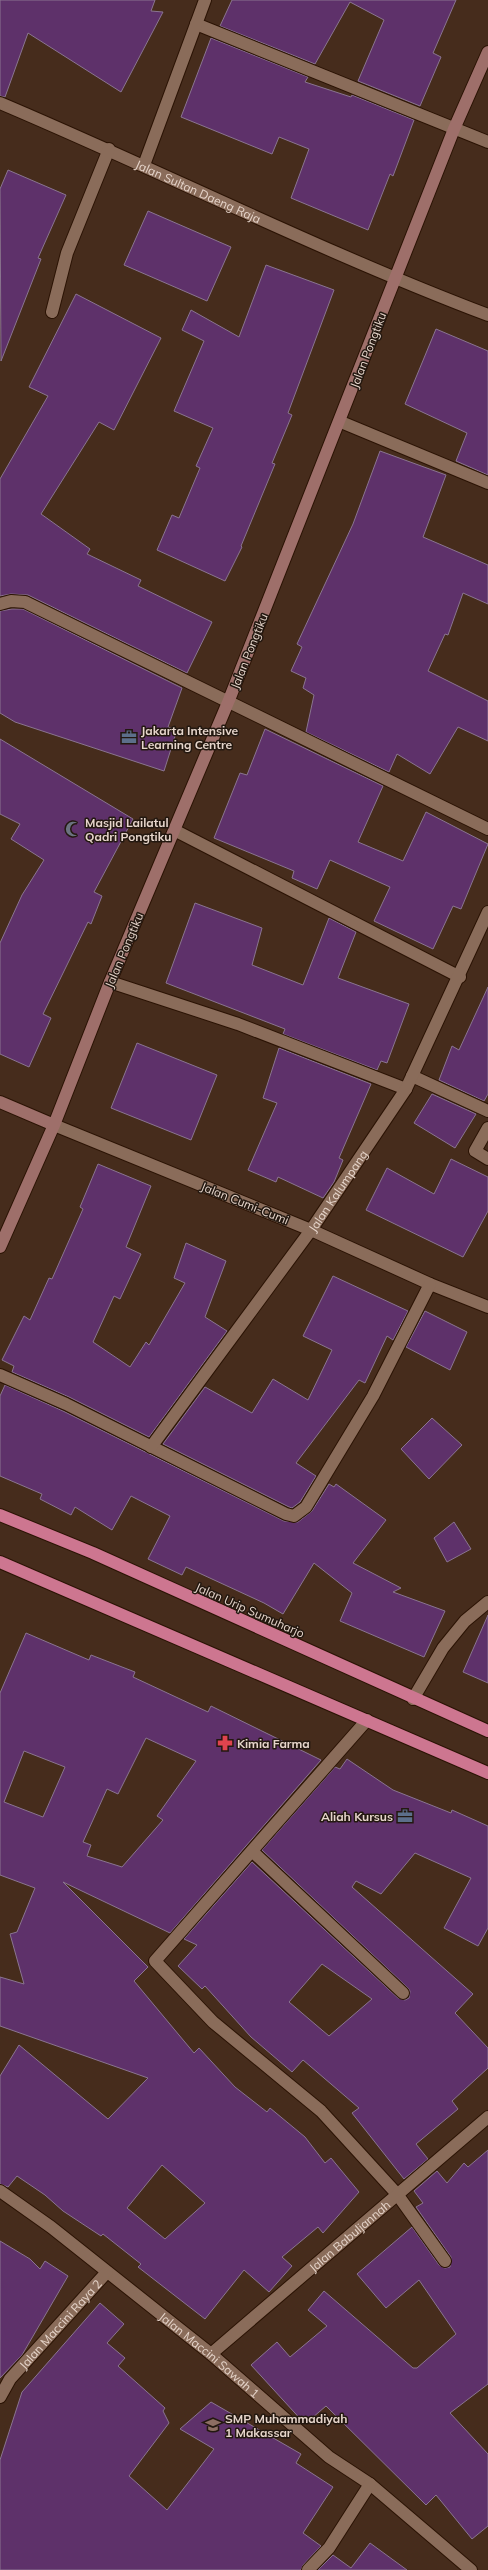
<svg xmlns="http://www.w3.org/2000/svg" width="488" height="2570" viewBox="0 0 488 2570" font-family="Mulish,sans-serif">
  <style>
    .building { fill: #5e316a; stroke: #8a7590; fill-rule: evenodd }
    .lines { fill: none; stroke-linecap: round; stroke-linejoin: round }
    .street-casing { stroke: #2b1304; stroke-width: 14 }
    .secondary-casing { stroke: #2b1304; stroke-width: 14 }
    .highway-casing { stroke: #2b1304; stroke-width: 14 }
    .street { stroke: #8a6c5a; stroke-width: 12 }
    .secondary { stroke: #9e6f6a; stroke-width: 12 }
    .highway { stroke: #cd7690; stroke-width: 12 }
    .labels { text-anchor: middle; dominant-baseline: central; stroke-width: 3; stroke-linejoin: round; paint-order: stroke }
    .street-label { font-size: 12px; fill: #e6d5cb; stroke: #231810 }
    .poi-label { font-size: 12px; font-weight: bold; fill: #e6d5cb; stroke: #231810; text-anchor: start }
  </style>
  <rect width="100%" height="100%" fill="#462c1c"/>
  <path class="building" d="M 0,0 L 155,0 L 151,11 L 163,12 L 121,92 L 28,33 L 5,97 L 0,96 Z
    M 232,0 L 456,0 L 433,53 L 441,57 L 420,106 L 358,81 L 384,20 L 350,2 L 315,64 L 220,26 Z
    M 211,38 L 308,77 L 305,82 L 351,97 L 352,95 L 414,120 L 393,176 L 390,174 L 368,230 L 291,198 L 309,149 L 279,137 L 272,154 L 181,117 Z
    M 8,170 L 66,195 L 38,258 L 41,259 L 1,361 L 0,189 Z
    M 148,211 L 231,247 L 207,301 L 124,265 Z
    M 266,265 L 334,290 L 288,413 L 292,415 L 272,463 L 275,464 L 241,546 L 242,547 L 225,581 L 157,550 L 172,515 L 179,518 L 200,468 L 196,466 L 213,428 L 174,411 L 204,341 L 182,330 L 191,310 L 239,337 Z
    M 76,294 L 161,338 L 114,430 L 99,422 L 41,514 L 90,549 L 87,554 L 141,580 L 138,586 L 212,622 L 187,673 L 28,595 L 11,594 L 0,596 L 0,479 L 48,396 L 29,387 Z
    M 436,329 L 488,351 L 488,475 L 456,461 L 467,433 L 405,404 Z
    M 380,451 L 446,475 L 423,537 L 488,565 L 488,604 L 463,593 L 448,635 L 445,634 L 428,671 L 488,701 L 488,741 L 458,727 L 430,774 L 397,754 L 389,772 L 306,732 L 314,695 L 303,688 L 306,678 L 291,671 L 302,647 L 297,644 L 353,524 Z
    M 12,609 L 23,609 L 182,688 L 168,727 L 177,730 L 164,771 L 15,722 L 0,713 L 0,611 Z
    M 265,729 L 383,786 L 358,842 L 403,861 L 426,812 L 488,844 L 461,909 L 453,906 L 433,949 L 374,921 L 390,887 L 330,860 L 317,889 L 292,878 L 294,871 L 214,838 L 240,773 L 247,775 Z
    M 0,739 L 133,819 L 94,892 L 102,896 L 91,924 L 88,922 L 43,1014 L 51,1018 L 29,1067 L 0,1054 L 0,943 L 22,895 L 44,860 L 11,839 L 20,824 L 0,814 Z
    M 195,903 L 262,928 L 252,965 L 303,985 L 329,918 L 356,932 L 338,978 L 409,1004 L 387,1063 L 381,1061 L 377,1070 L 283,1034 L 285,1029 L 166,983 Z
    M 488,987 L 488,1094 L 484,1101 L 439,1080 L 452,1046 L 459,1050 Z
    M 137,1043 L 217,1075 L 191,1140 L 111,1108 Z
    M 279,1048 L 371,1084 L 339,1158 L 343,1160 L 334,1182 L 323,1198 L 278,1177 L 276,1182 L 248,1170 L 277,1103 L 263,1098 Z
    M 432,1094 L 476,1114 L 455,1148 L 414,1123 Z
    M 451,1159 L 488,1177 L 488,1211 L 463,1257 L 366,1210 L 387,1168 L 434,1194 Z
    M 98,1164 L 151,1186 L 126,1247 L 141,1254 L 120,1299 L 114,1296 L 93,1342 L 130,1367 L 146,1342 L 149,1345 L 185,1283 L 174,1278 L 186,1243 L 226,1261 L 205,1317 L 227,1331 L 149,1437 L 69,1397 L 12,1372 L 14,1366 L 2,1360 L 24,1316 L 30,1320 L 49,1278 L 52,1279 L 83,1209 L 80,1207 Z
    M 333,1276 L 408,1311 L 393,1340 L 387,1336 L 365,1383 L 359,1380 L 296,1463 L 316,1476 L 300,1502 L 292,1508 L 289,1507 L 163,1444 L 205,1387 L 252,1413 L 273,1379 L 308,1400 L 332,1350 L 303,1336 Z
    M 425,1311 L 467,1332 L 450,1370 L 406,1347 Z
    M 5,1385 L 63,1411 L 284,1521 L 298,1522 L 312,1511 L 329,1484 L 334,1487 L 336,1484 L 386,1520 L 353,1563 L 401,1588 L 393,1592 L 445,1611 L 424,1657 L 340,1621 L 352,1593 L 314,1563 L 283,1614 L 264,1603 L 186,1567 L 182,1575 L 148,1559 L 170,1516 L 131,1496 L 112,1530 L 75,1507 L 71,1515 L 40,1499 L 42,1494 L 0,1476 L 0,1396 Z
    M 432,1418 L 462,1445 L 429,1479 L 401,1449 Z
    M 454,1522 L 471,1549 L 447,1562 L 434,1538 Z
    M 488,1615 L 488,1683 L 463,1672 Z
    M 26,1633 L 89,1660 L 91,1655 L 135,1672 L 133,1677 L 208,1712 L 211,1706 L 321,1760 L 170,1933 L 63,1882 L 148,1967 L 134,1981 L 194,2053 L 199,2048 L 235,2087 L 267,2112 L 270,2108 L 305,2137 L 325,2163 L 331,2158 L 359,2192 L 323,2233 L 318,2227 L 282,2257 L 292,2266 L 269,2292 L 244,2270 L 205,2319 L 138,2267 L 141,2264 L 103,2234 L 101,2236 L 63,2211 L 45,2195 L 17,2176 L 8,2187 L 0,2184 L 0,2076 L 19,2045 L 108,2119 L 148,2078 L 0,2026 L 0,1977 L 24,1984 L 10,1934 L 17,1932 L 35,1888 L 0,1875 L 0,1693 ZM 146,1738 L 196,1761 L 157,1816 L 163,1820 L 122,1867 L 87,1856 L 91,1845 L 83,1842 L 107,1789 L 118,1794 ZM 24,1751 L 65,1767 L 43,1817 L 4,1802 ZM 162,2165 L 205,2203 L 165,2239 L 127,2208 Z
    M 347,1759 L 393,1790 L 451,1813 L 452,1810 L 488,1826 L 488,1928 L 478,1946 L 444,1928 L 471,1878 L 415,1853 L 381,1894 L 356,1881 L 352,1887 L 473,1994 L 455,2013 L 488,2048 L 488,2068 L 452,2101 L 458,2109 L 416,2144 L 428,2159 L 404,2179 L 352,2113 L 359,2108 L 303,2060 L 292,2072 L 251,2037 L 205,1986 L 202,1989 L 178,1966 L 197,1945 L 184,1939 L 252,1862 L 398,1998 L 405,2000 L 409,1998 L 410,1991 L 408,1988 L 262,1850 L 335,1767 L 340,1769 ZM 322,1964 L 372,1999 L 329,2036 L 289,2002 Z
    M 488,2150 L 488,2384 L 450,2413 L 488,2454 L 488,2526 L 472,2539 L 436,2495 L 426,2505 L 326,2406 L 305,2424 L 251,2365 L 277,2342 L 290,2357 L 327,2326 L 308,2310 L 324,2291 L 413,2368 L 417,2368 L 456,2334 L 419,2280 L 386,2308 L 357,2274 L 412,2227 L 439,2265 L 445,2268 L 450,2267 L 451,2257 L 416,2207 L 423,2203 L 414,2191 L 437,2171 L 447,2183 L 464,2163 L 468,2167 Z
    M 0,2241 L 30,2259 L 40,2269 L 45,2261 L 68,2276 L 22,2355 L 0,2378 Z
    M 100,2303 L 124,2324 L 107,2343 L 125,2358 L 118,2366 L 165,2408 L 163,2411 L 169,2423 L 129,2476 L 167,2510 L 214,2449 L 180,2429 L 211,2402 L 301,2454 L 296,2463 L 333,2487 L 303,2533 L 321,2546 L 303,2565 L 301,2570 L 0,2570 L 0,2460 L 22,2392 Z
    M 370,2543 L 407,2570 L 318,2570 L 333,2555 L 351,2568 Z"/>
  <g class="lines">
    <g class="street-casing">
      <g id="street">
        <path d="M 196,24 L 488,142"/>
        <path id="s1" d="M 0,103 C 163,172 322,252 488,315"/>
        <path d="M 144,165 L 205,0"/>
        <path d="M 52,312 L 67,253 L 109,149"/>
        <path d="M 341,422 L 488,483"/>
        <path d="M 0,604 L 11,601 L 25,602 L 488,829"/>
        <path d="M 176,831 L 460,977"/>
        <path d="M 110,982 L 238,1024 L 406,1089"/>
        <path d="M 412,1076 L 488,1111"/>
        <path d="M 54,1125 L 311,1230 L 430,1284 L 488,1307"/>
        <path d="M 488,1128 L 475,1151 L 488,1159"/>
        <path d="M 0,1375 L 66,1404 L 286,1514 L 294,1516 L 306,1507 L 373,1396 L 430,1284"/>
        <path id="s2" d="M 151,1447 L 311,1230 L 406,1089 L 488,912"/>
        <path d="M 413,1699 L 443,1648 L 465,1621 L 488,1602"/>
        <path d="M 367,1720 L 155,1961 L 213,2022 L 321,2111 L 397,2194 L 445,2261"/>
        <path d="M 252,1851 L 403,1993"/>
        <path id="s3" d="M 0,2191 L 51,2227 L 211,2354 L 329,2457 L 370,2484 L 471,2570"/>
        <path id="s4" d="M 211,2354 L 488,2117"/>
        <path id="s5" d="M 0,2397 L 10,2379 L 107,2272"/>
        <path d="M 308,2570 L 329,2548 L 370,2484"/>
      </g>
    </g>
    <g class="secondary-casing">
      <path id="secondary" d="M 0,1102 L 54,1125
        M 0,1247 L 54,1125 L 110,982 L 229,700 L 454,129 L 488,52"/>
    </g>
    <g class="highway-casing">
      <path id="highway" d="M 0,1515 L 93,1553 L 488,1731
        M 0,1562 L 488,1773"/>
    </g>
    <use href="#street" class="street"/>
    <use href="#secondary" class="secondary"/>
    <use href="#highway" class="highway"/>
  </g>
  <defs>
    <g id="office-bare" transform="scale(1.2)"><path d="M-6-3h4V-5.5h4V-3h4V5H-6ZM-1-4.5V-3h2v-1.5ZM-6 0V1H6V0Z" fill="#5c6f8a" stroke="#231810" stroke-width="2.5" paint-order="stroke"/></g>
    <g id="mosque-bare" transform="scale(1.2)"><path d="M3.5-4.9A6 6 0 1 0 3.5 4.9A5 5 0 1 1 3.5-4.9Z" fill="#6b7280" stroke="#231810" stroke-width="2.5" paint-order="stroke"/></g>
    <g id="pharmacy-bare" transform="scale(1.2)"><path d="M-2-6h4v4h4v4h-4v4h-4v-4h-4v-4h4Z" fill="#e0444e" stroke="#231810" stroke-width="2.5" paint-order="stroke"/></g>
    <g id="school-bare" transform="scale(1.2)"><path d="M0-5L7-2L0 1L-7-2ZM-4 1L0 2.5L4 1V4Q0 6-4 4Z" fill="#8d6e63" stroke="#231810" stroke-width="2.5" paint-order="stroke"/></g>
  </defs>
  <g fill-rule="evenodd">
    <use href="#office-bare" x="129" y="737"/>
    <use href="#mosque-bare" x="73" y="829"/>
    <use href="#pharmacy-bare" x="225" y="1743"/>
    <use href="#office-bare" x="405" y="1816"/>
    <use href="#school-bare" x="213" y="2425"/>
  </g>
  <g class="labels">
    <g class="street-label">
      <text stroke="none"><textPath href="#s1" startOffset="217">Jalan Sultan Daeng Raja</textPath></text>
      <text transform="translate(368 350) rotate(-69)">Jalan Pongtiku</text>
      <text transform="translate(249 651) rotate(-68)">Jalan Pongtiku</text>
      <text transform="translate(124 950) rotate(-67)">Jalan Pongtiku</text>
      <text stroke="none"><textPath href="#s2" startOffset="317">Jalan Kalumpang</textPath></text>
      <text transform="translate(245 1203) rotate(22)">Jalan Cumi-Cumi</text>
      <text transform="translate(250 1610) rotate(24)">Jalan Urip Sumuharjo</text>
      <text stroke="none"><textPath href="#s4" startOffset="182">Jalan Babuljannah</textPath></text>
      <text stroke="none"><textPath href="#s5" startOffset="95">Jalan Maccini Raya 2</textPath></text>
      <text stroke="none"><textPath href="#s3" startOffset="266">Jalan Maccini Sawah 1</textPath></text>
    </g>
    <g class="poi-label">
      <text x="141" y="730">Jakarta Intensive<tspan x="141" dy="14">Learning Centre</tspan></text>
      <text x="85" y="822">Masjid Lailatul<tspan x="85" dy="14">Qadri Pongtiku</tspan></text>
      <text x="237" y="1743">Kimia Farma</text>
      <text x="393" y="1816" text-anchor="end">Aliah Kursus</text>
      <text x="225" y="2418">SMP Muhammadiyah<tspan x="225" dy="14">1 Makassar</tspan></text>
    </g>
  </g>
</svg>
